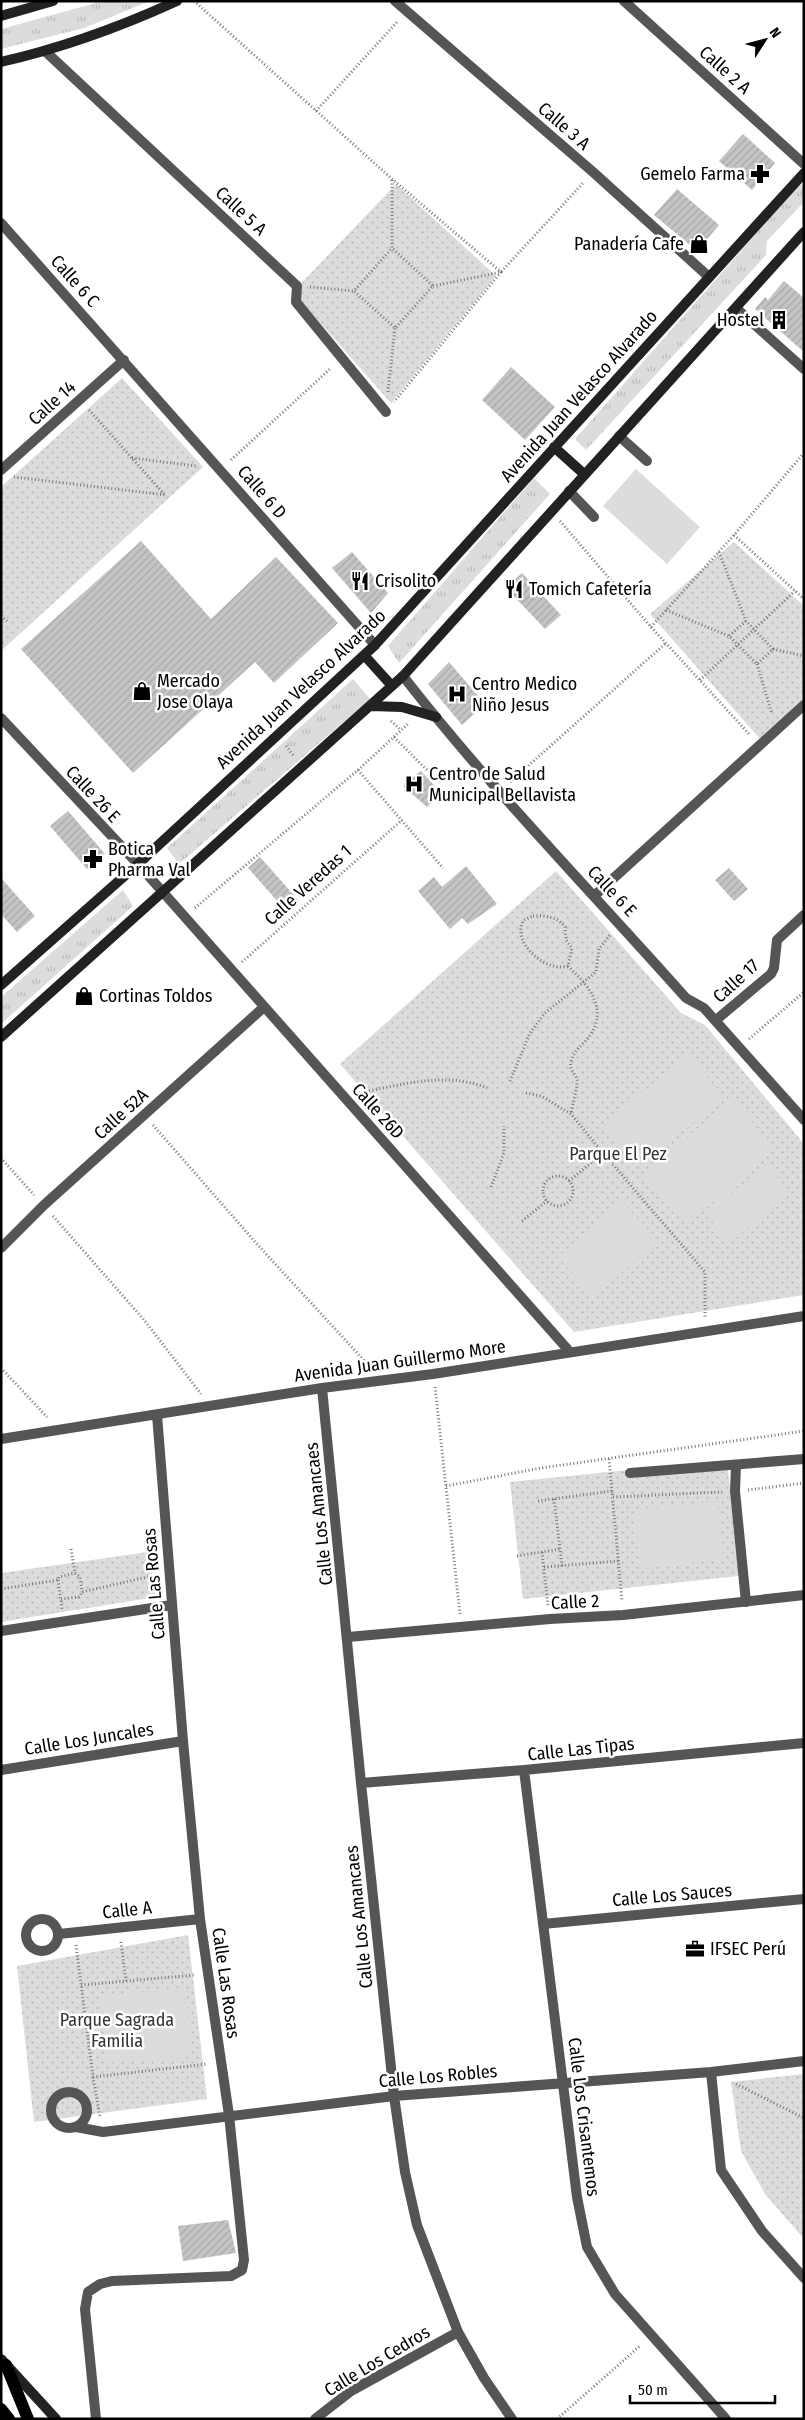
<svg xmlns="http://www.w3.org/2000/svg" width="805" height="2420" viewBox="0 0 805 2420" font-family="'Fira Sans Condensed',sans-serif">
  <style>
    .grass { fill: url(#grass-tufts) }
    .park { fill: url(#park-dots) }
    .garden { fill: #dcdcdc }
    .building { fill: url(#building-hatch) }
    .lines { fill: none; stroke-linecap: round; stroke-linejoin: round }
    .path { stroke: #777; stroke-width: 3; stroke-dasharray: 1 2.5; stroke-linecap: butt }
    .service { stroke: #555; stroke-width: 10 }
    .pedestrian { stroke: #555; stroke-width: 10 }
    .minor { stroke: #555; stroke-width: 10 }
    .secondary { stroke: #222; stroke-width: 10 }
    .primary { stroke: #000; stroke-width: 12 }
    .labels { text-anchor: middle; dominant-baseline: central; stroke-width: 5; stroke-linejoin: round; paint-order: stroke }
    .street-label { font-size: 18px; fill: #000; stroke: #fff }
    .poi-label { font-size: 18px; fill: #000; stroke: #fff; text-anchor: start }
    .park-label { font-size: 18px; fill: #333; stroke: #fff }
  </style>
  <defs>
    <pattern id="grass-tufts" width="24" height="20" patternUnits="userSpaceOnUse" patternTransform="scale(1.25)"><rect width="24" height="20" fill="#dcdcdc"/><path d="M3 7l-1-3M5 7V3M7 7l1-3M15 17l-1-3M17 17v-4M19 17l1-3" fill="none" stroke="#bbb"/></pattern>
    <pattern id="park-dots" width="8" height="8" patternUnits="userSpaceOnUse" patternTransform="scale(1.25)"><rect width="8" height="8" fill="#dcdcdc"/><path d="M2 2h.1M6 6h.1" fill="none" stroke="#bbb" stroke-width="1.8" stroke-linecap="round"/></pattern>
    <pattern id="building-hatch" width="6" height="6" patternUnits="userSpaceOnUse" patternTransform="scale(1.25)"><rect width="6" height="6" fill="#c4c4c4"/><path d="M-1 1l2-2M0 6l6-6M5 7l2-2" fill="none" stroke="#a7a7a7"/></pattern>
  </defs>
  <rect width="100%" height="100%" fill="#fff"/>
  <path class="grass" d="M 103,1 L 150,1 L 84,28 L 1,49 L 1,29 Z
    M 800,184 L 804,187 L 804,202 L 767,241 L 766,255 L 586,450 L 575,439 Z
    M 534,478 L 550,494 L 399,663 L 388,646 Z
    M 353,679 L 370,699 L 179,864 L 167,848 Z
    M 123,890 L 133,906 L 1,1024 L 1,997 Z"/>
  <path class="park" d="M 396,184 L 496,276 L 391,403 L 293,292 Z
    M 122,378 L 203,467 L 1,651 L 1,487 Z
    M 734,542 L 804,606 L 804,699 L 761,740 L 650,614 Z
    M 556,871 L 681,1013 L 705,1025 L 804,1144 L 804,1295 L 574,1332 L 340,1064 Z
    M 727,1460 L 739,1576 L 523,1599 L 510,1482 Z
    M 148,1552 L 156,1597 L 1,1622 L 1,1573 Z
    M 188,1935 L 207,2099 L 34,2122 L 17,1966 Z
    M 804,2074 L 804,2239 L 765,2194 L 741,2151 L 731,2082 Z"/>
  <path class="garden" d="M 636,469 L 700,527 L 667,564 L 603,506 Z
    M 689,1055 L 724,1098 L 638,1167 L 603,1124 Z
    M 733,1099 L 775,1149 L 686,1225 L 643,1175 Z
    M 766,1164 L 790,1192 L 730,1243 L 706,1215 Z
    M 622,1201 L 658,1241 L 594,1297 L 558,1257 Z
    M 717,1501 L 724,1559 L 640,1569 L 634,1510 Z
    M 186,1988 L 192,2057 L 106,2063 L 100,1995 Z"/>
  <path class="building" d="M 743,134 L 775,163 L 752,190 L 719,161 Z
    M 677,189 L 719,225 L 697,251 L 654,215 Z
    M 784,281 L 804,298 L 804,352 L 755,309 L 765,297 L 768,300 Z
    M 511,367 L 555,407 L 525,440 L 482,400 Z
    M 141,541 L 211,619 L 276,557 L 338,623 L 274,683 L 255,662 L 133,773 L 21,649 Z
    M 352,552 L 388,593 L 371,613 L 332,568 Z
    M 522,573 L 561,615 L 545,629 L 506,588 Z
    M 449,662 L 485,704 L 462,725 L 428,684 Z
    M 421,771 L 441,793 L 427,807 L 403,786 Z
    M 68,811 L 105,854 L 87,869 L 50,826 Z
    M 260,857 L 299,901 L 287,912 L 248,868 Z
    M 466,866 L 497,904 L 468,924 L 462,918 L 450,929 L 418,891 L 434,877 L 442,887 Z
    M 729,868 L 748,889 L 734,901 L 715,880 Z
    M 1,878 L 35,916 L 17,932 L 1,914 Z
    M 228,2220 L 236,2253 L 183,2261 L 178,2226 Z"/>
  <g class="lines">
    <path class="path" d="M 194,1 L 392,179 L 501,272 L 394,402
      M 316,111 L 398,21
      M 392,180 L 392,248 L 354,291 L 395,328 L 433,286 L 392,248
      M 433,286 L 501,272 L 584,182
      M 310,287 L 354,291
      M 388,392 L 395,328
      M 89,410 L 165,495
      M 132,458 L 196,466
      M 231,460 L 331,368
      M 14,477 L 166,495
      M 560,521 L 651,627 L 750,735
      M 734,535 L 804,599
      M 719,552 L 746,621 L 773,649 L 757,664 L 729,636 L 746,621
      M 666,610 L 729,636
      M 1,616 L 8,622
      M 651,627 L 734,535 L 804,453
      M 773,649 L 804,656
      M 757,664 L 772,714
      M 700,680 L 795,591
      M 391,721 L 401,730
      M 394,737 L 438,781
      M 286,746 L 294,756
      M 358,770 L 443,868
      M 510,782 L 666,643
      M 195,908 L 358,770 L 409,723
      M 533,916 C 545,915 558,917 565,927 L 566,940 L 572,948 L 568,966 C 545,973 510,941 524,920 Z
      M 242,962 L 402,820
      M 568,966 C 587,984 608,1007 591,1034 C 584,1045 574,1049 571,1062 C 569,1070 575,1073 577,1080 C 578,1087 572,1105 571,1114
      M 749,1039 L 804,992
      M 510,1081 L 530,1033 L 545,1013 L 596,972 L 599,949 L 610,935
      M 359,1093 C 400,1085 446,1071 487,1088
      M 526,1093 L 541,1096 L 571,1114 L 603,1153 L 705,1272 L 705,1318
      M 153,1125 L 256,1243 L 371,1368
      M 1,1158 L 34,1195
      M543 1191a15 15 0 1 1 30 0a15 15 0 1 1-30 0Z
      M 569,1181 L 603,1153
      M 491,1187 L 504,1153 L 504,1126
      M 53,1216 L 145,1321 L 201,1394
      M 522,1221 L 547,1201
      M 1,1368 L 47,1417
      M 435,1387 L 460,1614
      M 609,1459 L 622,1601
      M 446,1486 L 541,1468 L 804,1431
      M 748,1490 L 804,1483
      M 613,1497 L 722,1492
      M 554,1499 L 562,1566
      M 538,1501 L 612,1491
      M 71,1549 L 75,1573 L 80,1577 L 82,1592
      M 542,1552 L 548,1606
      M 517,1556 L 560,1549
      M 544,1567 L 619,1561
      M 58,1580 L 62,1609
      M 1,1589 L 58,1580 L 59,1577 L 75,1573
      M 61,1599 L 79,1597 L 82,1592 L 156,1575
      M 121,1942 L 126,1981
      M 76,1945 L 93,2077 L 100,2117
      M 81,1985 L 195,1975
      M 93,2077 L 207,2064
      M 736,2084 L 804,2118
      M 557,2419 L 641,2345"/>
    <path class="service" d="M 619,436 L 647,461
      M 569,491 L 594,517
      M 716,1020 L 771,974 L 774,968 L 777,940 L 804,915"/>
    <path class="pedestrian" d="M 395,1 L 593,172 L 709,277
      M 46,52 L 297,286 L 296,302 L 386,412
      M 736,308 L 804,369
      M 594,896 L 804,705
      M 1,1248 L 44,1205 L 264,1007
      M 736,1465 L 735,1491 L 746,1602
      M 1,1631 L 172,1605"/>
    <path class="minor" d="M 624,1 L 804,164
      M 1,223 L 375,645
      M 1,470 L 124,360
      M 403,676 C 491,789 591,891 686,998 L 704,1008 L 804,1120
      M 1,718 L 138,864 L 570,1352
      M 322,1388 L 361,1783 L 394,2096 L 405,2172 L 417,2225 L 458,2332 L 484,2378 L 512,2419
      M 1,1439 L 322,1388 L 433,1374 L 804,1316
      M 630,1473 L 804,1459
      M 348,1637 L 550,1619 L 623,1615 L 804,1595
      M 1,1770 L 183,1741
      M 524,1770 L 577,2197 L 587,2247 L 615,2294 L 726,2419
      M 361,1783 L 524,1770 L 804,1743
      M26 1935a16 16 0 1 1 32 0a16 16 0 1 1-32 0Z
      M 543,1924 L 804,1899
      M 59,1934 L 200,1919
      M 711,2072 L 721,2170 L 762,2231 L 804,2278
      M51 2110a18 18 0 1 1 36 0a18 18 0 1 1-36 0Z
      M 76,2127 L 103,2132 L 394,2096 L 711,2072 L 804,2061
      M 96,2419 L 85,2309 L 88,2292 L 100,2284 L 112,2281 L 231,2276 L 242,2270 L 244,2260 L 229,2115 L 200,1919 L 183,1741 L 157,1415
      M 315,2419 L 351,2391 L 458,2332"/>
    <path class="secondary" d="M 1,16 L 53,1
      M 1,62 C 62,48 120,27 177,1
      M 554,447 L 584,474
      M 364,655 L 392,686
      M 371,706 L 402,707 L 436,717
      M 1,985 L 138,864 L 375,645 L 804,173
      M 1,1037 L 403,676 L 804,232
      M 1,2359 L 56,2419"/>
    <path class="primary" d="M 6,2365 L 28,2419
      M 1,2409 L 9,2419"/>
  </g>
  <defs>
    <g id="pharmacy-bare" transform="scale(1.5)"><path d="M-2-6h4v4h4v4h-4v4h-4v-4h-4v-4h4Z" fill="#000" stroke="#fff" stroke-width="2.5" paint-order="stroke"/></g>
    <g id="shop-bare" transform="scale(1.5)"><path d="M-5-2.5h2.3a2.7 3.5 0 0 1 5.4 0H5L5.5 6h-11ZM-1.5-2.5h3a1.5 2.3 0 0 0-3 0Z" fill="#000" stroke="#fff" stroke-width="2.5" paint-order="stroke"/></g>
    <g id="building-bare" transform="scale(1.5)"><path d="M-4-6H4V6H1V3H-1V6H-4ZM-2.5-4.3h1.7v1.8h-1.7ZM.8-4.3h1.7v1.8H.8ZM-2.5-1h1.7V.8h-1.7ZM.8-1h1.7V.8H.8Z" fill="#000" stroke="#fff" stroke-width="2.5" paint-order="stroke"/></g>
    <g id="restaurant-bare" transform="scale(1.5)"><path d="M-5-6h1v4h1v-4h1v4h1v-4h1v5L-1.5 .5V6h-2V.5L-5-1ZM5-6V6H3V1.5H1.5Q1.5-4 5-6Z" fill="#000" stroke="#fff" stroke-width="2.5" paint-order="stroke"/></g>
    <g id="hospital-bare" transform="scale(1.5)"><path d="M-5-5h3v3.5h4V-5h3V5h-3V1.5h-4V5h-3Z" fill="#000" stroke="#fff" stroke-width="2.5" paint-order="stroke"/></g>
    <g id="office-bare" transform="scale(1.5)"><path d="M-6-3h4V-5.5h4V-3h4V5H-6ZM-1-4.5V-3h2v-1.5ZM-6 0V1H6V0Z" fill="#000" stroke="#fff" stroke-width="2.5" paint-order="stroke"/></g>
  </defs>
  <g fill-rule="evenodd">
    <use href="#pharmacy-bare" x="760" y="174"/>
    <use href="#shop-bare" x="699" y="244"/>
    <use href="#building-bare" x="779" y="320"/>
    <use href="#restaurant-bare" x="360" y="581"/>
    <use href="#restaurant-bare" x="514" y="589"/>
    <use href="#shop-bare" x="142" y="691"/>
    <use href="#hospital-bare" x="457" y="694"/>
    <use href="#hospital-bare" x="414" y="784"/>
    <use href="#pharmacy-bare" x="93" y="859"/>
    <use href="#shop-bare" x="84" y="996"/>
    <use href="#office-bare" x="695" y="1949"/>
  </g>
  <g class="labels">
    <g class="street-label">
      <text transform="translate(725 70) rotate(42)">Calle 2 A</text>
      <text transform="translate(564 126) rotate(41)">Calle 3 A</text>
      <text transform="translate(241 211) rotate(43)">Calle 5 A</text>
      <text transform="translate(75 281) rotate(48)">Calle 6 C</text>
      <text transform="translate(579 396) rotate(-48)">Avenida Juan Velasco Alvarado</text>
      <text transform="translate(52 403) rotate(-42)">Calle 14</text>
      <text transform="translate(262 492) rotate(49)">Calle 6 D</text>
      <text transform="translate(301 689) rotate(-43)">Avenida Juan Velasco Alvarado</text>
      <text transform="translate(93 794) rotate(47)">Calle 26 E</text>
      <text transform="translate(308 885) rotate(-42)">Calle Veredas 1</text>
      <text transform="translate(612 891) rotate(47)">Calle 6 E</text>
      <text transform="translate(736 981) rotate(-42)">Calle 17</text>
      <text transform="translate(378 1111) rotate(48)">Calle 26D</text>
      <text transform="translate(121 1114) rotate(-42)">Calle 52A</text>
      <text transform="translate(400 1361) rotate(-8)">Avenida Juan Guillermo More</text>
      <text transform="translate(319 1514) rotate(-96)">Calle Los Amancaes</text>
      <text transform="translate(154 1584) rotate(-95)">Calle Las Rosas</text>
      <text transform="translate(575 1602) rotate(-3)">Calle 2</text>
      <text transform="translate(89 1739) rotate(-9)">Calle Los Juncales</text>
      <text transform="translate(581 1749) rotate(-6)">Calle Las Tipas</text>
      <text transform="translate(672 1895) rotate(-5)">Calle Los Sauces</text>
      <text transform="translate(127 1910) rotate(-6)">Calle A</text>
      <text transform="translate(359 1917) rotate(-96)">Calle Los Amancaes</text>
      <text transform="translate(226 1983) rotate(82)">Calle Las Rosas</text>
      <text transform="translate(438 2076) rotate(-5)">Calle Los Robles</text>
      <text transform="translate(584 2117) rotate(83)">Calle Los Crisantemos</text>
      <text transform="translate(377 2361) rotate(-31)">Calle Los Cedros</text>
    </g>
    <g class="poi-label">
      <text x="745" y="174" text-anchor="end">Gemelo Farma</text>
      <text x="684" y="244" text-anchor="end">Panadería Cafe</text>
      <text x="764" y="320" text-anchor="end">Hostel</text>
      <text x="375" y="581">Crisolito</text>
      <text x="529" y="589">Tomich Cafetería</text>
      <text x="157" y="681">Mercado<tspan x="157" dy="21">Jose Olaya</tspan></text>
      <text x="472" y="684">Centro Medico<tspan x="472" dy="21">Niño Jesus</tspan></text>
      <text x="429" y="774">Centro de Salud<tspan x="429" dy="21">Municipal Bellavista</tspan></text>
      <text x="108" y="849">Botica<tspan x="108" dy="21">Pharma Val</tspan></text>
      <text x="99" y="996">Cortinas Toldos</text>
      <text x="710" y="1949">IFSEC Perú</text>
    </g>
    <g class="park-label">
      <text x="618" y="1154">Parque El Pez</text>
      <text x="117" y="2020">Parque Sagrada<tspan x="117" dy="21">Familia</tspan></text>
    </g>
  </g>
  <rect width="805" height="2420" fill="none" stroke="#000000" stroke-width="5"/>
  <g transform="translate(765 40) rotate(54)" stroke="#ffffff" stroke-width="4" paint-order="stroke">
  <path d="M0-4L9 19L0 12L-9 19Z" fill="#000000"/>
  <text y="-8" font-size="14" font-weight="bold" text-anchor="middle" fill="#000000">N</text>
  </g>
  <path d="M630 2395v8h145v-8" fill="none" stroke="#000000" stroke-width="2.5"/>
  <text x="638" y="2395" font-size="15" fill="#000000" stroke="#ffffff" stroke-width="4" paint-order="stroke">50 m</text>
</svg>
